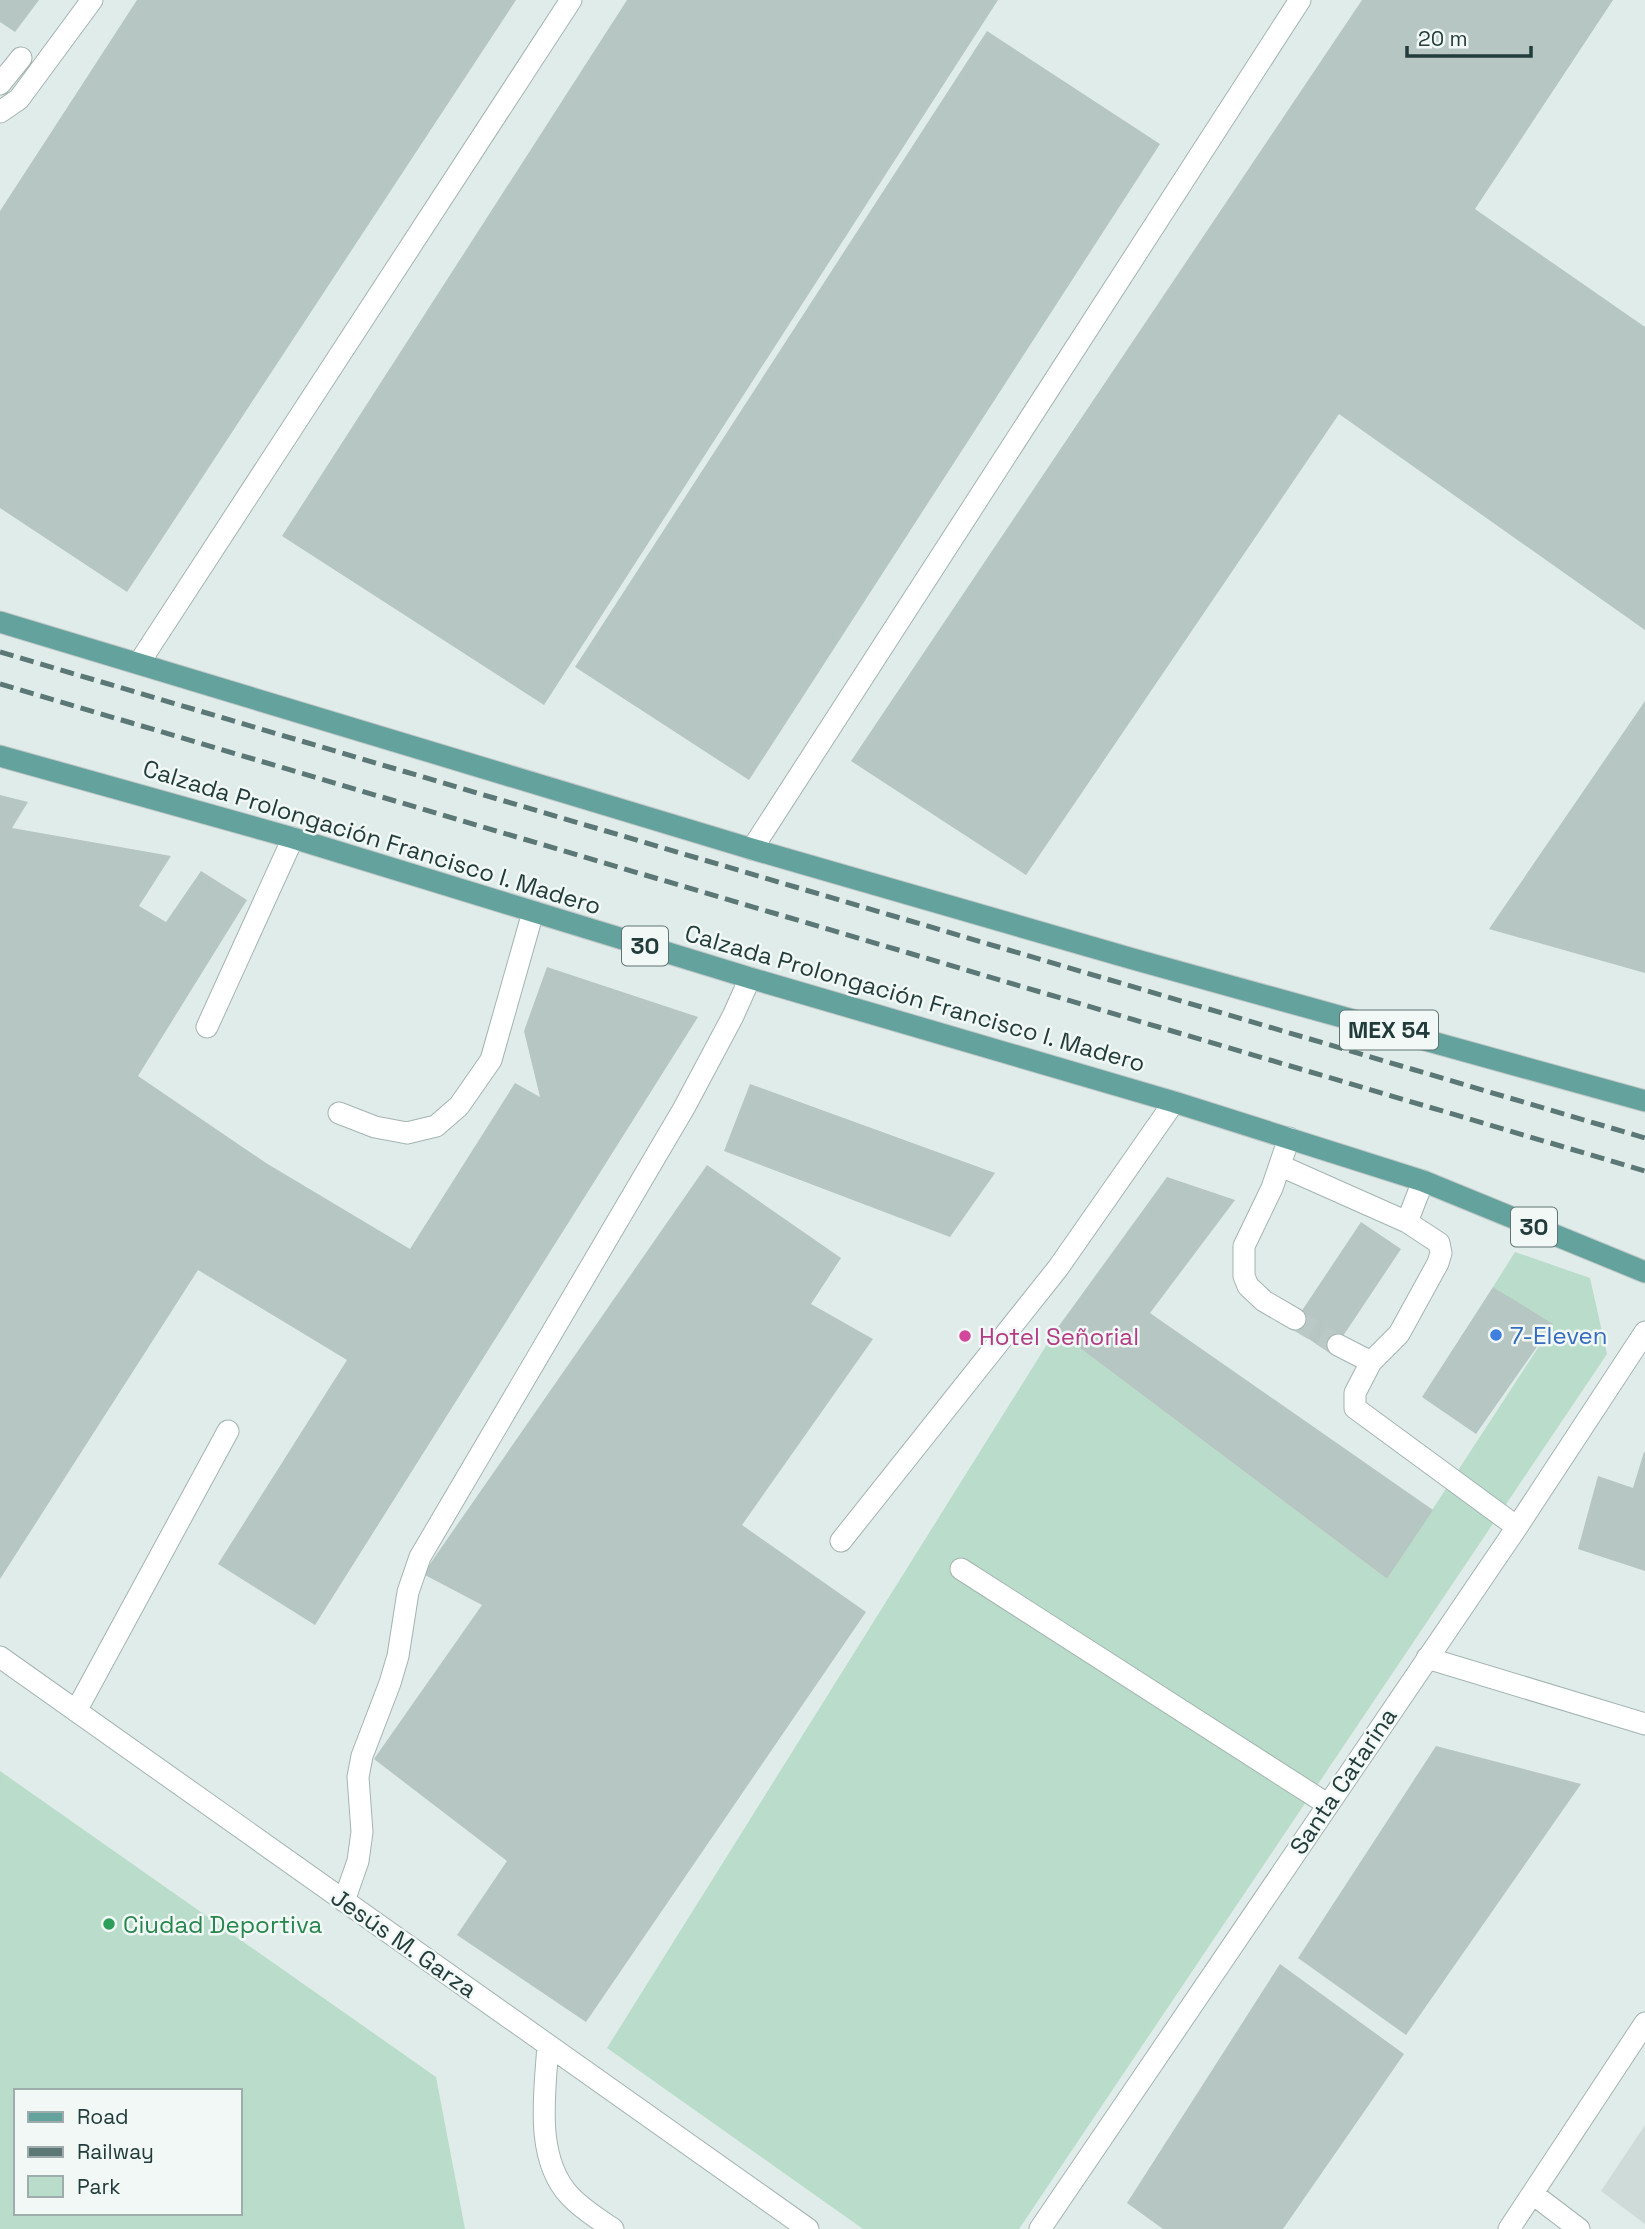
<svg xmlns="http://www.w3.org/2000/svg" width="1645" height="2229" viewBox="0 0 1645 2229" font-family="'Space Grotesk',sans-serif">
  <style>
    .built { fill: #cfdbd8 }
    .green { fill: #b9ddca; fill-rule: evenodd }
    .building { fill: #b6c6c2 }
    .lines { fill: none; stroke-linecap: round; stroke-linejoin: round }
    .minor-tunnel { stroke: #bac9c6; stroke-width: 21; stroke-dasharray: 21 10; stroke-linecap: butt }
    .minor-casing { stroke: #a3b4b1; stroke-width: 23 }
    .major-casing { stroke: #c1c8c8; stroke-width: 23 }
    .minor { stroke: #fff; stroke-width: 21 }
    .major { stroke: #64a29e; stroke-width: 21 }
    .rail { stroke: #5b7876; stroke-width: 5; stroke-dasharray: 14 7; stroke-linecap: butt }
    .shop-dot { fill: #3f7fe0; stroke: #f1f8f6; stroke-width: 2.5 }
    .hotel-dot { fill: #d1479c; stroke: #f1f8f6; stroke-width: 2.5 }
    .leisure-dot { fill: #2e9e5b; stroke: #f1f8f6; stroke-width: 2.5 }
    .labels { text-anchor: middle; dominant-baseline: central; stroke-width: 5; stroke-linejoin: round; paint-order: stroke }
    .shield { fill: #f1f8f6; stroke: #5f7472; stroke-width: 2 }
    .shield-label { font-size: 23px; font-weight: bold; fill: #213c3a }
    .street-label { font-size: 24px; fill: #213c3a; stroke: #f1f8f6 }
    .shop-label { font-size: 24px; fill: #366cbe; stroke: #f1f8f6; text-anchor: start }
    .hotel-label { font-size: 24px; fill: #b23c85; stroke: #f1f8f6; text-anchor: start }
    .leisure-label { font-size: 24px; fill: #27864d; stroke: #f1f8f6; text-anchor: start }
  </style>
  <rect width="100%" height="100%" fill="#e0ece9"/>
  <path class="built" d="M 1645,2125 L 1645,2224 L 1601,2191 Z"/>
  <path class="green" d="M 1515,1252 L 1590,1278 L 1607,1354 L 1019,2229 L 863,2229 L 607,2048 L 1056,1330 L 1387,1579 L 1553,1325 L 1493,1287 Z
    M 0,1771 L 436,2077 L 465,2229 L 0,2229 ZM 16,2091 L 240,2091 L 240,2213 L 16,2213 Z"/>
  <path class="building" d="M 0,0 L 39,0 L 15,32 L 0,22 Z
    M 137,0 L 516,0 L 127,592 L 0,508 L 0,211 Z
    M 627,0 L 998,0 L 544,705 L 282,536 Z
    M 1362,0 L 1613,0 L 1475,209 L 1645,327 L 1645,630 L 1339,414 L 1026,875 L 851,761 Z
    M 987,31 L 1160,144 L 749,780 L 575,667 Z
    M 1645,701 L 1645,973 L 1489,929 Z
    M 0,795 L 28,802 L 12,828 L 171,856 L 139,906 L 166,922 L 201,871 L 247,900 L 138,1076 L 266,1163 L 410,1249 L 515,1083 L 540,1097 L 524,1031 L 547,967 L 698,1017 L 315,1625 L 218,1564 L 347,1360 L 198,1270 L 0,1579 Z
    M 750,1084 L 995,1173 L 950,1237 L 724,1151 Z
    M 707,1165 L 841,1258 L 811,1304 L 873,1339 L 742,1525 L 866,1612 L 586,2022 L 457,1935 L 507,1861 L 374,1759 L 482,1605 L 423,1574 Z
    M 1167,1177 L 1235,1200 L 1150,1313 L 1433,1510 L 1387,1579 L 1056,1330 Z
    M 1361,1222 L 1401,1249 L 1331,1354 L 1291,1327 Z
    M 1493,1287 L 1553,1324 L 1476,1434 L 1422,1397 Z
    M 1644,1452 L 1645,1452 L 1645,1571 L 1578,1549 L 1598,1476 L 1633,1488 Z
    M 1436,1746 L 1581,1784 L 1406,2035 L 1298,1958 Z
    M 1280,1964 L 1404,2054 L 1283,2229 L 1163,2229 L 1127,2203 Z"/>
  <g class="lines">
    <path class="minor-tunnel" d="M 1295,1319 L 1338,1345"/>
    <g class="minor-casing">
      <path id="minor" d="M 0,84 L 21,58
        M 0,112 L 19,99 L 92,0
        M 139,663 L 571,0
        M 752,849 L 1300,0
        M 207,1027 L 293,838
        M 339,1113 L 375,1127 L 407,1133 L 436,1126 L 459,1106 L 491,1060 L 533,912
        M 1289,1138 L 1272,1188 L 1244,1246 L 1244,1276 L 1248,1286 L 1264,1301 L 1295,1319
        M 1281,1166 L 1407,1222 L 1439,1243 L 1441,1253 L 1438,1263 L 1399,1334 L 1371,1362 L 1355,1393 L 1355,1408 L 1517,1527
        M 1407,1222 L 1423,1181
        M 1338,1345 L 1371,1362
        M 841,1541 L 1058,1268 L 1174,1102
        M 961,1569 L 1327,1804
        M 0,1657 L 808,2229
        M 1427,1658 L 1645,1724
        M 76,1711 L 228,1431
        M 344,1901 L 358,1861 L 362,1832 L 358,1777 L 362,1756 L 390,1683 L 398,1656 L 408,1592 L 420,1557 L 684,1108 L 733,1016 L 750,978
        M 548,2045 C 545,2092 534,2158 570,2196 C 582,2209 598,2219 613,2229
        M 1533,2194 L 1579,2229
        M 1040,2229 L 1517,1527 L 1645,1332
        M 1509,2229 L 1645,2023"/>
    </g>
    <g class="major-casing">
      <path id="major" d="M 0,622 L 752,849 L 1133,959 L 1645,1101
        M 0,756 L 293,838 L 750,978 L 1174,1102 L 1423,1181 L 1645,1272"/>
    </g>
    <use href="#minor" class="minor"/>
    <use href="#major" class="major"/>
    <path class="rail" d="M 0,652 L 1645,1138
      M 0,684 L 1645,1171"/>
  </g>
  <circle class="shop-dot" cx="1496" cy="1335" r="7"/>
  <circle class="hotel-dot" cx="965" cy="1336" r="7"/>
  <circle class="leisure-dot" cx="109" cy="1924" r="7"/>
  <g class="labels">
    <g class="shield">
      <rect x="622" y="926.5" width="46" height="39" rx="5"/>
      <rect x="1340" y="1010.5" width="98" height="39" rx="5"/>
      <rect x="1511" y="1207.5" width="46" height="39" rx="5"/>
    </g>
    <g class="shield-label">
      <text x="645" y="946">30</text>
      <text x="1389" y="1030">MEX 54</text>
      <text x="1534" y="1227">30</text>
    </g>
    <g class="street-label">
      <text transform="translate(372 837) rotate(17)">Calzada Prolongación Francisco I. Madero</text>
      <text transform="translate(915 998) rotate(16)">Calzada Prolongación Francisco I. Madero</text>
      <text transform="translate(1343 1781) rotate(-56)">Santa Catarina</text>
      <text transform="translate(404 1943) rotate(35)">Jesús M. Garza</text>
    </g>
    <g class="shop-label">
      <text x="1510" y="1335">7-Eleven</text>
    </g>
    <g class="hotel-label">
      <text x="979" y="1336">Hotel Señorial</text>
    </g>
    <g class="leisure-label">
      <text x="123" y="1924">Ciudad Deportiva</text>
    </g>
  </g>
  <rect x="14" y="2089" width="228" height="126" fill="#f1f8f6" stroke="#9eadab" stroke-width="2"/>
  <rect x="28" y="2112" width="35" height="10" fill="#64a29e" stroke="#9eadab" stroke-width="2"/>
  <text x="77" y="2124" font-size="21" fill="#213c3a">Road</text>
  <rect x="28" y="2147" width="35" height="10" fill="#5b7876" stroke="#9eadab" stroke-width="2"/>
  <text x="77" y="2159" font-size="21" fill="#213c3a">Railway</text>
  <rect x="28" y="2176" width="35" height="21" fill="#b9ddca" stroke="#9eadab" stroke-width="2"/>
  <text x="77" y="2194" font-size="21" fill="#213c3a">Park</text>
  <path d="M1407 46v10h124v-10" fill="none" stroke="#213c3a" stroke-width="3.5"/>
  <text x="1418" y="46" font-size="21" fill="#213c3a" stroke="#f1f8f6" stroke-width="5" paint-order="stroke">20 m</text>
</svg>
